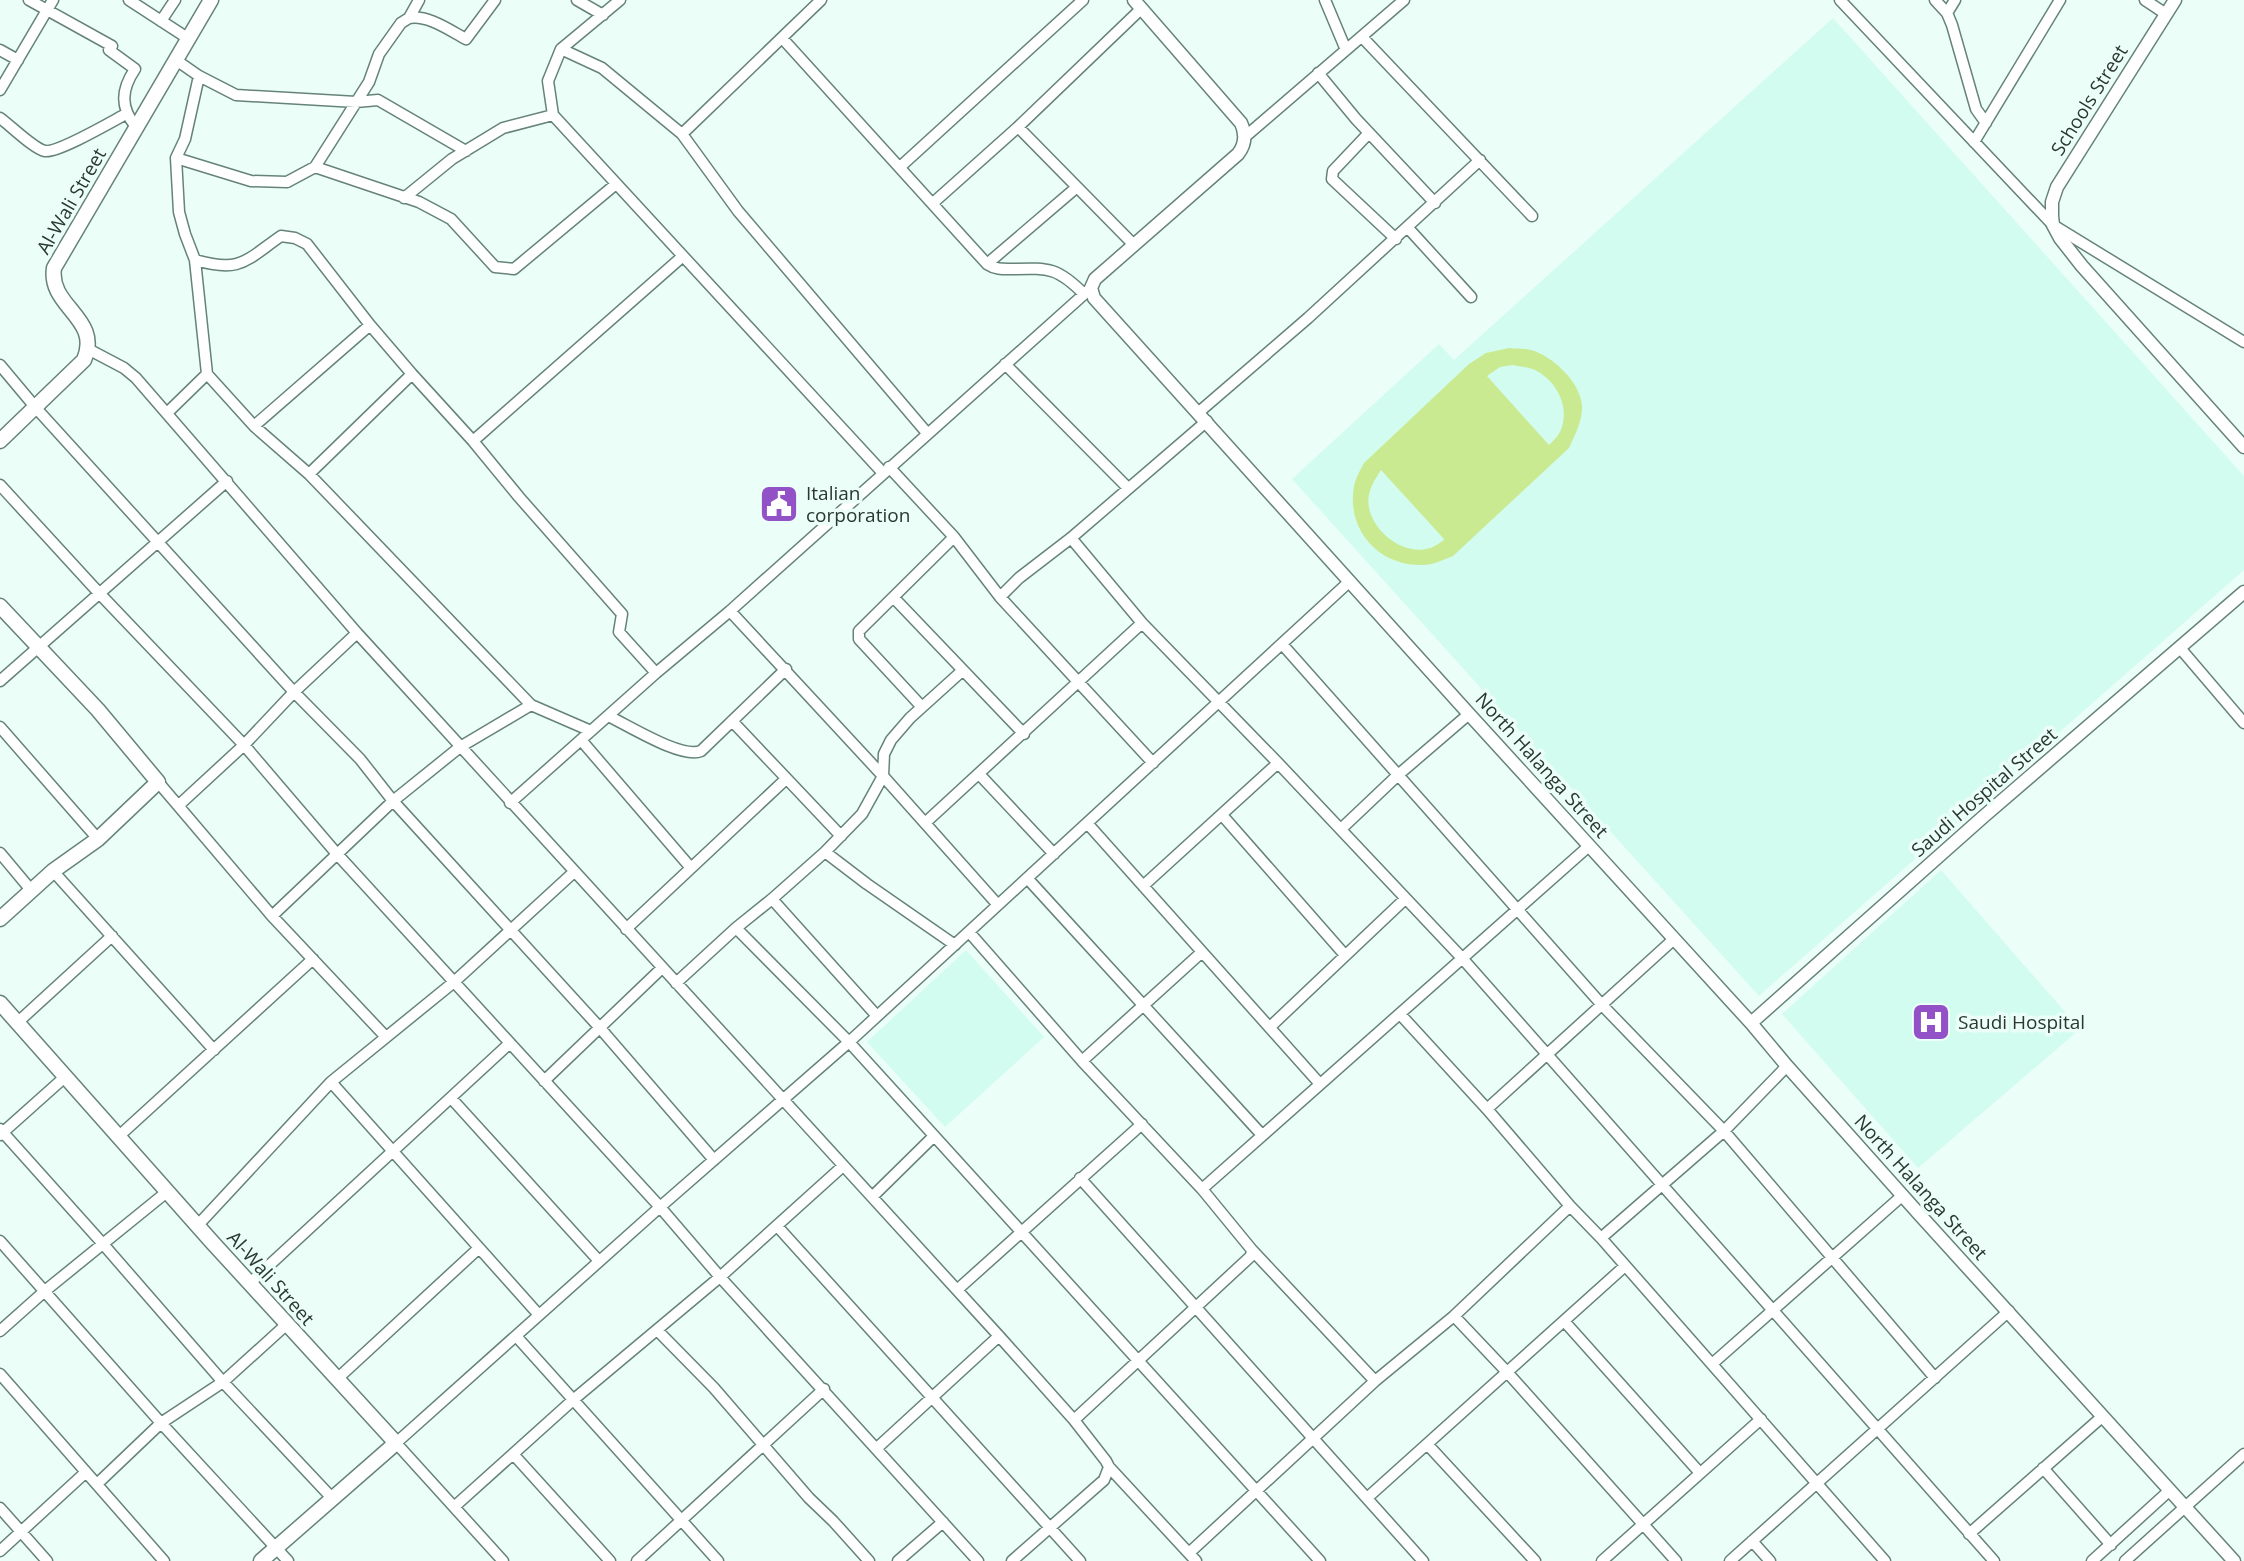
<svg xmlns="http://www.w3.org/2000/svg" width="2244" height="1561" viewBox="0 0 2244 1561" font-family="'Open Sans',sans-serif">
  <style>
    .built { fill: #d3fcf1 }
    .green { fill: #caea92; fill-rule: evenodd }
    .lines { fill: none; stroke-linecap: round; stroke-linejoin: round }
    .minor-casing { stroke: #66837b; stroke-width: 13 }
    .tertiary-casing { stroke: #66837b; stroke-width: 15 }
    .secondary-casing { stroke: #66837b; stroke-width: 17 }
    .minor { stroke: #fff; stroke-width: 10 }
    .tertiary { stroke: #fff; stroke-width: 12 }
    .secondary { stroke: #fff; stroke-width: 14 }
    .labels { text-anchor: middle; dominant-baseline: central; stroke-width: 7; stroke-linejoin: round; paint-order: stroke }
    .street-label { font-size: 19px; fill: #2a3733; stroke: #ebfef8 }
    .poi-label { font-size: 19px; fill: #2a3733; stroke: #ebfef8; text-anchor: start }
  </style>
  <rect width="100%" height="100%" fill="#ebfef8"/>
  <path class="built" d="M 1833,18 L 2244,476 L 2244,570 L 1759,996 L 1292,479 L 1439,344 L 1454,360 Z
    M 1941,870 L 2080,1029 L 1918,1168 L 1782,1014 Z
    M 966,950 L 1044,1037 L 945,1127 L 867,1042 Z"/>
  <path class="green" d="M 1509,348 C 1516,349 1524,348 1531,350 C 1553,356 1580,382 1582,405 C 1583,420 1575,435 1569,448 L 1453,556 C 1443,560 1433,565 1422,565 C 1376,566 1344,526 1355,482 C 1357,475 1361,469 1364,463 L 1469,364 L 1486,353 ZM 1513,365 C 1520,367 1529,367 1535,370 C 1557,381 1571,408 1560,432 C 1558,436 1553,441 1549,445 L 1487,376 L 1500,367 ZM 1381,470 L 1444,539 L 1444,540 C 1440,542 1435,547 1430,548 C 1401,558 1363,524 1369,495 C 1371,485 1376,478 1381,470 Z"/>
  <g class="lines">
    <g class="minor-casing">
      <path id="minor" d="M 29,0 L 112,46 L 109,50 L 135,69 C 121,90 120,107 136,127
        M 129,0 L 189,39
        M 577,0 L 603,15
        M 620,0 L 561,49 L 548,81 L 553,115 L 883,473
        M 1325,0 L 1346,50
        M 1840,0 L 2053,225 L 2244,342
        M 1935,0 L 1947,13 L 1952,25 L 1976,109 L 1986,123
        M 2145,0 L 2166,14
        M 1947,13 L 1955,0
        M 409,18 C 429,15 449,30 466,39 L 495,0
        M 161,21 L 175,0
        M 1362,37 L 1532,216
        M 782,38 L 987,264 C 996,270 1004,269 1014,269 C 1050,268 1058,268 1084,294
        M 561,49 L 602,68 L 682,134 L 738,211 L 927,433
        M 0,50 L 18,60
        M 176,60 L 199,76 L 236,95 L 356,102 L 378,100 L 466,151
        M 1318,73 L 1356,119 L 1435,203
        M 199,76 L 185,139 L 176,158 L 179,212 L 185,234 L 195,260 C 241,273 245,261 281,236 L 295,238 L 307,244 L 370,325 L 412,374 L 473,441 L 519,497 L 622,614 L 619,632 L 656,673
        M 0,90 L 53,0
        M 0,118 C 10,125 34,149 45,151 C 58,153 111,122 126,114
        M 1018,127 L 1134,245
        M 1369,133 L 1333,171 L 1332,179 L 1396,239
        M 682,134 L 821,0
        M 1246,136 L 1404,0
        M 1974,142 L 2060,0
        M 176,158 L 251,181 L 287,182 L 315,167 L 419,202 L 451,219 L 495,267 L 514,269 L 616,184
        M 315,167 L 369,82 L 379,54 L 401,23 L 409,18 L 419,0
        M 900,167 L 1083,0
        M 404,198 L 452,159 L 503,128 L 553,115
        M 933,203 L 1018,127 L 1141,9
        M 1408,228 L 1471,297
        M 195,260 L 207,374 L 254,426 L 309,474 L 531,705 L 591,731
        M 987,264 L 1077,187
        M 88,349 L 124,368 L 136,378 L 357,633 L 999,1336 L 1074,1420
        M 1005,364 L 1128,488
        M 0,365 L 36,408 L 294,692 L 360,759 L 393,801 L 600,1028 L 714,1160
        M 1199,412 L 1308,318 L 1480,160
        M 167,413 L 207,374
        M 254,426 L 370,325
        M 473,441 L 683,256
        M 889,467 L 954,537 L 1000,597 L 1153,763
        M 309,474 L 412,374
        M 0,485 L 99,593 L 244,745 L 337,854 L 660,1207 L 720,1277 L 978,1561
        M 1071,538 L 1142,623 L 1278,763 L 1462,958 L 1994,1561
        M 1000,597 L 1019,578 L 1071,538 L 1207,421
        M 894,598 L 1024,734
        M 730,611 L 883,776 L 998,905
        M 1282,644 L 1602,1005 L 1724,1131 L 1935,1378
        M 2180,648 L 2244,723
        M 0,681 L 227,481
        M 922,707 L 859,639 L 859,631 L 954,537
        M 608,716 C 628,725 681,759 701,751 L 786,669
        M 732,721 L 841,836
        M 0,727 L 98,839
        M 581,740 L 691,868
        M 979,774 L 1054,854
        M 158,782 L 272,916 L 385,1036
        M 510,803 L 656,673 L 730,611 L 1091,288
        M 179,805 L 244,745 L 294,692 L 357,633
        M 1222,815 L 1344,954
        M 925,823 L 1142,623
        M 1087,823 L 1320,1084
        M 1341,829 L 1398,775 L 1469,714
        M 825,852 L 867,884 L 955,945
        M 0,853 L 31,890
        M 53,871 L 214,1050
        M 1027,878 L 1262,1135
        M 1143,886 L 1278,763
        M 772,899 L 877,1016
        M 272,916 L 393,801 L 460,747 L 531,705
        M 736,928 L 849,1042 L 1320,1561
        M 626,929 L 786,779
        M 969,932 L 1082,1061 L 1202,1189
        M 676,983 L 736,928 L 772,899 L 825,852 L 862,814 L 883,776 L 884,754 L 891,740 L 910,718 L 962,671
        M 1400,1014 L 1487,1109 L 1570,1206 L 1601,1238 L 1885,1561
        M 18,1022 L 112,936
        M 1271,1026 L 1405,899
        M 1082,1061 L 1202,952
        M 544,1081 L 662,968
        M 331,1082 L 539,1315
        M 451,1098 L 599,1261
        M 1487,1109 L 1674,939
        M 0,1129 L 103,1244 L 223,1382 L 332,1498
        M 0,1135 L 66,1076
        M 119,1136 L 313,959
        M 1080,1178 L 1423,1561
        M 872,1197 L 934,1136
        M 198,1225 L 331,1082 L 454,982 L 574,872
        M 777,1226 L 1080,1561
        M 1601,1238 L 1724,1131 L 1787,1066
        M 0,1241 L 161,1423 L 288,1561
        M 1252,1250 L 1375,1381
        M 250,1283 L 510,1043
        M 957,1290 L 1142,1124
        M 1454,1316 L 1507,1372 L 1676,1561
        M 1564,1321 L 1700,1473
        M 657,1330 L 714,1388 L 809,1498 L 833,1521 L 869,1561
        M 0,1331 L 46,1290 L 168,1191
        M 516,1336 L 718,1561
        M 1712,1364 L 1903,1195
        M 0,1374 L 164,1561
        M 337,1379 L 479,1248
        M 1427,1444 L 1535,1561
        M 877,1448 L 999,1336
        M 513,1454 L 610,1561
        M 1109,1467 L 1196,1561
        M 2043,1468 L 2111,1545
        M 97,1484 L 161,1423 L 223,1382 L 287,1324
        M 1367,1498 L 1625,1266
        M 454,1507 L 573,1400 L 720,1277 L 843,1166
        M 0,1508 L 47,1561
        M 1969,1534 L 2103,1416
        M 1752,1541 L 1770,1561
        M 0,1551 L 86,1472
        M 1189,1553 L 1375,1381 L 1454,1316 L 1570,1206
        M 503,1561 L 396,1443 L 660,1207 L 849,1042 L 1350,581
        M 637,1561 L 824,1389
        M 898,1561 L 943,1522
        M 1012,1561 L 1104,1480 L 1109,1467 L 1106,1461 L 1074,1420 L 1251,1256 L 1252,1250 L 1202,1189 L 1589,846
        M 1602,1561 L 1761,1419
        M 1730,1561 L 2009,1311
        M 2092,1561 L 2170,1490
        M 2125,1561 L 2244,1454"/>
    </g>
    <g class="tertiary-casing">
      <path id="tertiary" d="M 1134,0 L 1241,123 C 1246,134 1246,144 1238,154 L 1095,279 L 1091,288 L 1094,298 L 1469,714 L 1751,1023 L 1787,1066 L 1919,1214 L 2234,1561
        M 2175,0 L 2057,187 L 2052,202 L 2052,216 L 2053,225 L 2060,238 L 2082,266 L 2244,447
        M 1751,1023 L 1983,817 L 2244,592"/>
    </g>
    <g class="secondary-casing">
      <path id="secondary" d="M 0,441 L 84,360 C 102,318 48,307 54,268 L 211,0
        M 0,606 L 98,710 L 158,782 L 98,839 L 53,871 L 0,919
        M 0,1003 L 212,1242 L 396,1443 L 261,1561"/>
    </g>
    <use href="#minor" class="minor"/>
    <use href="#tertiary" class="tertiary"/>
    <use href="#secondary" class="secondary"/>
  </g>
  <defs>
    <g id="civic-square" transform="scale(2.0125)"><rect x="-9" y="-9" width="18" height="18" rx="4" fill="#9251c6" stroke="#ebfef8"/><path d="M-.6-6.5H3V-4.5H.6V-3L4-1V1h2V6H-6V1h2V-1L-.6-3ZM-1.2 2.5V6h2.4V2.5Z" fill="#fff"/></g>
    <g id="hospital-square" transform="scale(2.0125)"><rect x="-9" y="-9" width="18" height="18" rx="4" fill="#9251c6" stroke="#ebfef8"/><path d="M-5-5h3v3.5h4V-5h3V5h-3V1.5h-4V5h-3Z" fill="#fff"/></g>
  </defs>
  <g fill-rule="evenodd">
    <use href="#civic-square" x="779" y="504"/>
    <use href="#hospital-square" x="1931" y="1022"/>
  </g>
  <g class="labels">
    <g class="street-label">
      <text transform="translate(2089 100) rotate(-58)">Schools Street</text>
      <text transform="translate(71 201) rotate(-60)">Al-Wali Street</text>
      <text transform="translate(1542 765) rotate(48)">North Halanga Street</text>
      <text transform="translate(1984 792) rotate(-41)">Saudi Hospital Street</text>
      <text transform="translate(1921 1187) rotate(48)">North Halanga Street</text>
      <text transform="translate(271 1278) rotate(48)">Al-Wali Street</text>
    </g>
    <g class="poi-label">
      <text x="806" y="493">Italian<tspan x="806" dy="22">corporation</tspan></text>
      <text x="1958" y="1022">Saudi Hospital</text>
    </g>
  </g>
</svg>
